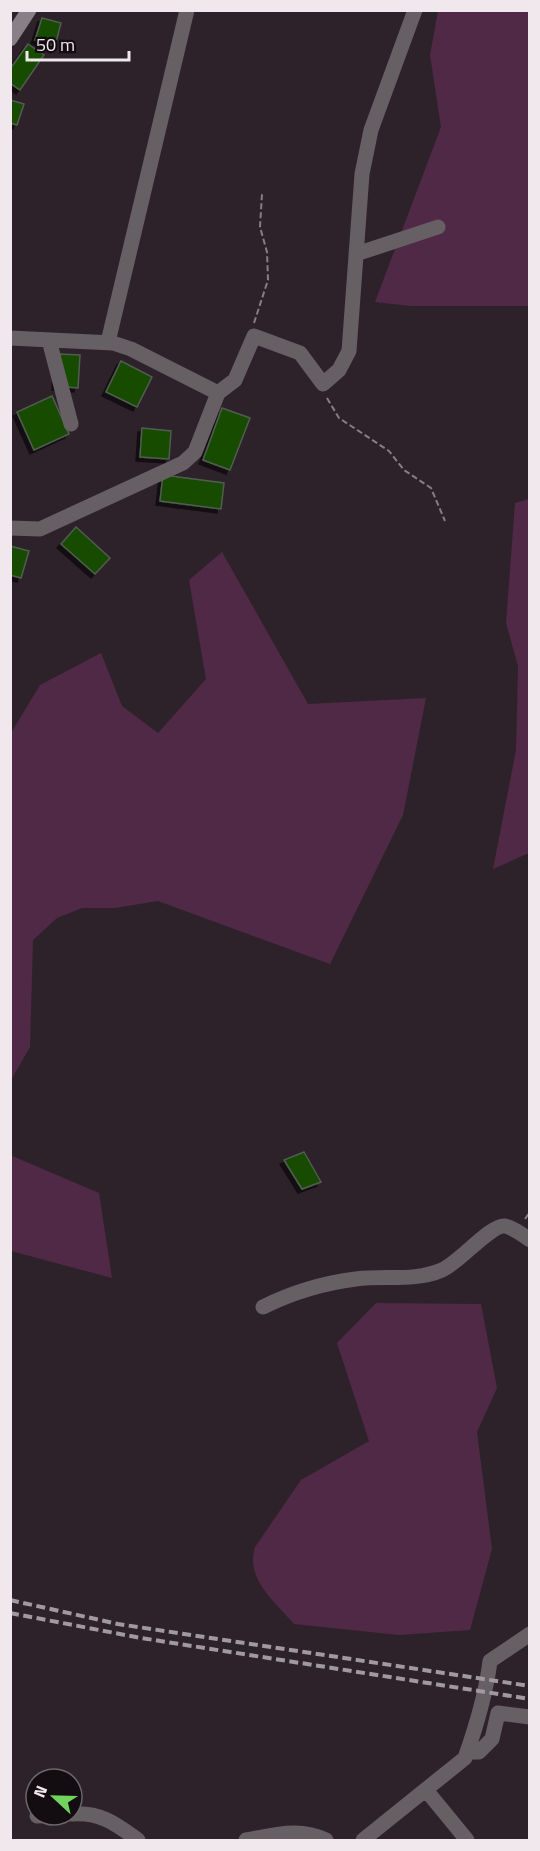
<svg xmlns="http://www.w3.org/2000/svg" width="540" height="1851" viewBox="0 0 540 1851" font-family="'Titillium Web',sans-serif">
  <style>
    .green { fill: #502946 }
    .building { fill: #134c04; stroke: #525c50; stroke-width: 1.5; filter: url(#shadow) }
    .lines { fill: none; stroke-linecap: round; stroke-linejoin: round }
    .path { stroke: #877d84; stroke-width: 2; stroke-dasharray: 6 3; stroke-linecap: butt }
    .street { stroke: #665f63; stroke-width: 15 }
    .secondary { stroke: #897f86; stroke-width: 15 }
    .rail { stroke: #a2989f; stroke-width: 4; stroke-dasharray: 9 4.5; stroke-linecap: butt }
  </style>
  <defs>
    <filter id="shadow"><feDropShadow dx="-4" dy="4" stdDeviation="0" flood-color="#0009"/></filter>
  </defs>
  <rect width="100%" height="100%" fill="#2e222a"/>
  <path class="green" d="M 438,11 L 529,11 L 529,306 L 410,306 L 375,302 L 441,127 L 430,55 Z
    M 529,499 L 529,853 L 493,869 L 516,750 L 518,666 L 506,623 L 515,503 Z
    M 222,552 L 308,704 L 426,698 L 403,815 L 330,964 L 158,901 L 115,908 L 82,908 L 57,918 L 33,940 L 30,1047 L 11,1080 L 11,733 L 40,685 L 101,653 L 122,706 L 158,733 L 206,679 L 189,580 Z
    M 10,1155 L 99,1193 L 112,1278 L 11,1251 Z
    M 376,1303 L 481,1304 L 497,1388 L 477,1432 L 492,1549 L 470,1630 L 399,1635 L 294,1624 C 275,1602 245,1579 255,1547 L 301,1480 L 369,1441 L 337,1343 Z"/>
  <path class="building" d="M 42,18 L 61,23 L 55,46 L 35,40 Z
    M 28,44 L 44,55 L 20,90 L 10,83 L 10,69 Z
    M 10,100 L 24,104 L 17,125 L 10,123 Z
    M 58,354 L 80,355 L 78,388 L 56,386 Z
    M 121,361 L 152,377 L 137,407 L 106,392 Z
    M 52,396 L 69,434 L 34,450 L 17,412 Z
    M 222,408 L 250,418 L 230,470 L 203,460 Z
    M 142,428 L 171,431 L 169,459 L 140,457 Z
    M 163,475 L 224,483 L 221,509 L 160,501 Z
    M 76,527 L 110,558 L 95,574 L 61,544 Z
    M 10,546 L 29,551 L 21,578 L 10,575 Z
    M 304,1152 L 321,1182 L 302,1189 L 284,1160 Z"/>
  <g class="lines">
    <path class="path" d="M 254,323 L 268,280 L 267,252 L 260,227 L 262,194
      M 327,398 L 339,418 L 389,451 L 404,470 L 431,488 L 445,521
      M 525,1219 L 530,1212"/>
    <path class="street" d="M 356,254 L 438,227
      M 10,338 L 113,343 L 131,349 L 218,393
      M 49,340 L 71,424
      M 108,342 L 187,10
      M 10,528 L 40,529 L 183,463 L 195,452 L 218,393 L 235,380 L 254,336 L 300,353 L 323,384 L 339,370 L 349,351 L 362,174 L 371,130 L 415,10
      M 263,1307 C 291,1293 324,1283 356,1279 C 385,1275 414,1282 442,1270 C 459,1263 491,1224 505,1226 C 514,1228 523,1235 530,1240
      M 467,1752 L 479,1752 L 492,1739 L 498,1713 L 530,1717
      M 426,1790 L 467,1840
      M 72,1814 C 101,1812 116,1824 138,1840
      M 37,1816 L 54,1815
      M 246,1840 C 275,1835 299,1827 326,1840
      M 363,1840 L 465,1758 C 476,1727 486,1694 490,1661 L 530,1634"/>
    <path class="secondary" d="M 10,39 L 29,10"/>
    <path class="rail" d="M 10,1600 L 118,1624 L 530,1686
      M 10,1613 L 141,1638 L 530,1699"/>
  </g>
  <rect width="540" height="1851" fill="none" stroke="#f1e8ee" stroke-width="24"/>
  <g transform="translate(54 1797) rotate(292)"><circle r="28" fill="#130d11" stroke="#6c6569" stroke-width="1.5"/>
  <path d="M0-4.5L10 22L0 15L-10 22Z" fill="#71d25e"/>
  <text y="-9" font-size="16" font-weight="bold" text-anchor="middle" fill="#f1e8ee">N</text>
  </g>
  <path d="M27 51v9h102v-9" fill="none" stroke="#f1e8ee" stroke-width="3"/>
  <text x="36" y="51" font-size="18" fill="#f1e8ee" stroke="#130d11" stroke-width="4.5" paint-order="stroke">50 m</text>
</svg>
